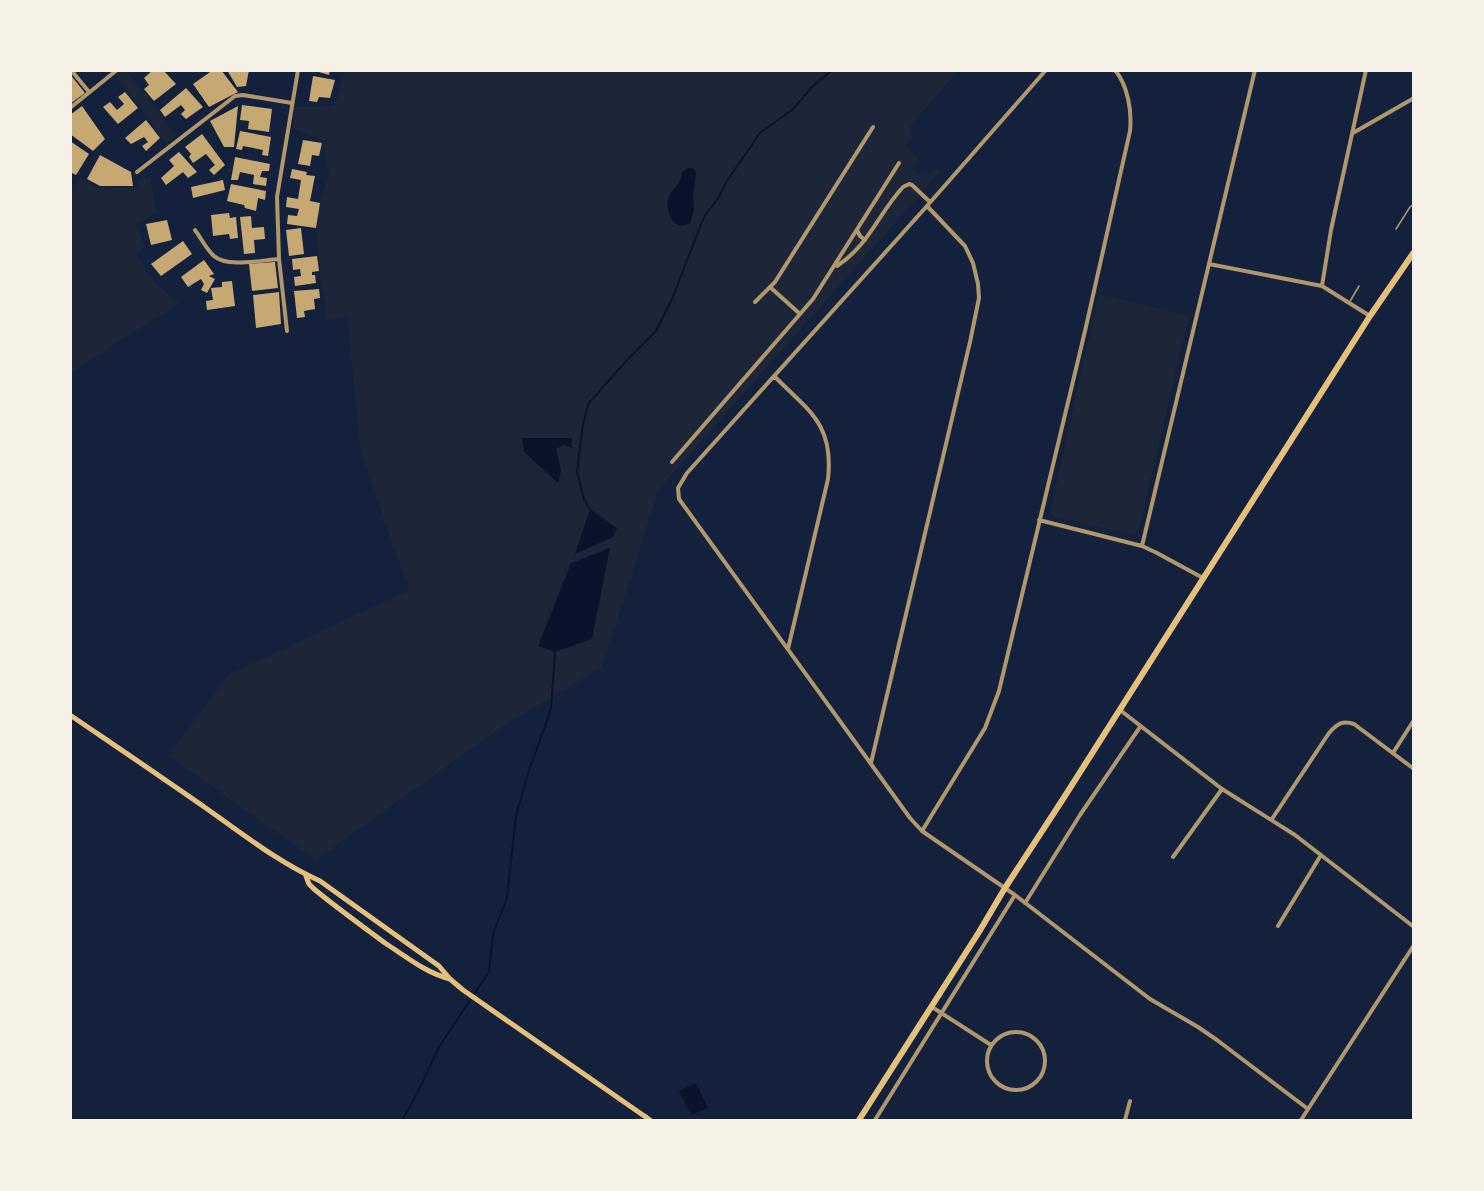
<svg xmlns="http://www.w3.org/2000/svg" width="1484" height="1191" viewBox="0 0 1484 1191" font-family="'Zilla Slab',serif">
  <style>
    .green { fill: #1d2539 }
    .water { fill: #0b132b }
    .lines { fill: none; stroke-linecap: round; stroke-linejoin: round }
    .stream { stroke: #0b132b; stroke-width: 2 }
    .building { fill: #c6a872 }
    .service { stroke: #b1986c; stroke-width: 1.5 }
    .minor { stroke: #b1986c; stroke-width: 4 }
    .secondary { stroke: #e5c07b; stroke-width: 5 }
    .primary { stroke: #e5c07b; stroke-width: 6 }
  </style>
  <rect width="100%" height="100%" fill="#14213d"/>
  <path class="green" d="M 123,71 L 127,71 L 176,136 L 166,143 L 116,76 Z
    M 345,71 L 958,71 L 911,125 L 912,137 L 906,146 L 918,159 L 911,168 L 916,174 L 930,174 L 936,169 L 940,172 L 659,489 L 602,667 L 500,728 L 316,860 L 168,755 L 228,675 L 409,590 L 361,453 L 347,317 L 325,320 L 327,308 L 321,285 L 316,227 L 320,203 L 329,173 L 323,141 L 294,129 L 294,107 L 324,107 L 335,104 Z
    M 150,177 L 157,213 L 136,224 L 145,247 L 136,254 L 155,283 L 179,303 L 72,372 L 71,195 L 80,179 L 100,189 L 139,187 L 137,180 Z
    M 1099,294 L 1189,316 L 1139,529 L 1134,535 L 1055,517 L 1050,512 Z"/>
  <path class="water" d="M 688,168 L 694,169 L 696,173 L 693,197 L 694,210 L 690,223 C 673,233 664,210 669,196 C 671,191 676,188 678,184 C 682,177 680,172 688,168 Z
    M 522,438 L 572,438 L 572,448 L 564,445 L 556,449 L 561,471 L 558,483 L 524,452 Z
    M 590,509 L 617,528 L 613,537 L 575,554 Z
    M 610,548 L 592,639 L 555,652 L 538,646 L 571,563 Z
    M 696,1083 L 708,1108 L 691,1115 L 679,1091 Z"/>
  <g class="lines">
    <path class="stream" d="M 590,509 L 584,499 L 577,472 L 583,424 L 589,403 L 627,360 L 656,331 L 672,299 L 704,217 L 718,198 L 729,178 L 760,133 L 792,110 L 812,87 L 832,70
      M 402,1120 L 418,1092 L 439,1047 L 489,972 L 493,933 L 507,898 L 516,816 L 528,773 L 551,709 L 555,652"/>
  </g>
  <path class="building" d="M 153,70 L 163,70 L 176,84 L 154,101 L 144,89 L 149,85 L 144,78 Z
    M 213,70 L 221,70 L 238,92 L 209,107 L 193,84 Z
    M 227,70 L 249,70 L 246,86 L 237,87 Z
    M 312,70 L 330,70 L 329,75 Z
    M 70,74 L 85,93 L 70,104 Z
    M 313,76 L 335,80 L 330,98 L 319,97 L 317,102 L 309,101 Z
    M 186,88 L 203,107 L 186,119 L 181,114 L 185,110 L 181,105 L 165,117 L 160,110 Z
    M 125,92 L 138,108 L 118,124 L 103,107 L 110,102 L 117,110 L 124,104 L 118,97 Z
    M 242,105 L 272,109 L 269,132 L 248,129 L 249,121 L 240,120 Z
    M 82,106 L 105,139 L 93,151 L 70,134 L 70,115 Z
    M 238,106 L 234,147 L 224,147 L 210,121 Z
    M 146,120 L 160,138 L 146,151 L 142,146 L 148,142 L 144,137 L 131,144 L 125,138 Z
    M 240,131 L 271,137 L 268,156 L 262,155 L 263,150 L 243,146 L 242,150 L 236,149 Z
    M 202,134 L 225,165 L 214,175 L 209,170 L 215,165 L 206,154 L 193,163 L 189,157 L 191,154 L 185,147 Z
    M 303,140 L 322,143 L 319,156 L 312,155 L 310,166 L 298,164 Z
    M 70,141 L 89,154 L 76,175 L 70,172 Z
    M 179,152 L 197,172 L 188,178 L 183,172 L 166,185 L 161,178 L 174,166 L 169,160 Z
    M 100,155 L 131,172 L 133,186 L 100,186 L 87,179 Z
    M 235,157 L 270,164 L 269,171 L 262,171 L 260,177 L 267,178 L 266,186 L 253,184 L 254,175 L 240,172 L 238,180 L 231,180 Z
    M 292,169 L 307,172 L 306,175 L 315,176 L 310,201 L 320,203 L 316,228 L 287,224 L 288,215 L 297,216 L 299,209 L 286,207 L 287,197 L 298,199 L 301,180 L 290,178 Z
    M 223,180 L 225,190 L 193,198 L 191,187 Z
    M 231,184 L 266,191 L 265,200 L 258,198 L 256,211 L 245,208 L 244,205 L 227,201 Z
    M 229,213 L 230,218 L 236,217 L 238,238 L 230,239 L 229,234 L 213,236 L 211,215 Z
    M 251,216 L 252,228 L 264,227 L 265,239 L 254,240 L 255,253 L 244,254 L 240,217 Z
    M 167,220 L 172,240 L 151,245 L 146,224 Z
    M 301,228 L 304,254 L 289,256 L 286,230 Z
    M 183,241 L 192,254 L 161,276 L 151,264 Z
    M 317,256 L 319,271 L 312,272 L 312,275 L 315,275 L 316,283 L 295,286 L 294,277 L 301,276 L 300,269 L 293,270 L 292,259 Z
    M 204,260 L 214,274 L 209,276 L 215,279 L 207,293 L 201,290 L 204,284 L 201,279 L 188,287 L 181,277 Z
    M 275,262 L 278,288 L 252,291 L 249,264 Z
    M 232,281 L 235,306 L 207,310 L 206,301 L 213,300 L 211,288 L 222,287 L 222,282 Z
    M 319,289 L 320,298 L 314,299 L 315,309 L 304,311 L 305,317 L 297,318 L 294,291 Z
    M 279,292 L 281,324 L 256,328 L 253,295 Z"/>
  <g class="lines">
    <path class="service" d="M 1396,229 L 1410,207 L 1414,204
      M 1349,303 L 1359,286"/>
    <path class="minor" d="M 71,70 L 89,92
      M 1046,70 L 927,206 L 687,473 L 678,488 L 679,499 L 871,764 L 910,818 L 922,831 L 1015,895 L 1150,999 L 1198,1027 L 1217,1040 L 1308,1109
      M 70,108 L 117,70
      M 1353,133 L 1414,98
      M 137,172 L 235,96 L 243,95 L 292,103
      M 195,230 C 201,238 206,249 214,256 C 227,268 262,260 279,259
      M 857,230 L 860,236 L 865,240
      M 1209,264 L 1322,286 L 1370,316
      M 837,266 C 870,244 878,214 903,187 L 909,184 L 912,185 L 930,202
      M 1322,286 L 1331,230 L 1366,70
      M 770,287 L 800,314
      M 755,302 L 775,282 L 873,127
      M 287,331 L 279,259 L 277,197 L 298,70
      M 774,376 C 809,411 834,424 828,479 L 788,649
      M 672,462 L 813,299 L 899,163
      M 1039,520 L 1142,546 L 1157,553 L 1203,578
      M 1142,546 L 1255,70
      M 1120,710 L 1222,789 L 1295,835 L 1414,927
      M 1393,753 L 1414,720
      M 871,763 L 970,342 L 979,298 L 978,284 L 973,263 L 965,246 L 927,206
      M 1272,819 L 1329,733 C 1337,724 1342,720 1354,724 L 1414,769
      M 922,831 L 985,728 L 999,691 L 1085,331 L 1130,131 C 1132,111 1128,86 1115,70
      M 1173,857 L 1222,789
      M 1025,903 L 1080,815 L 1140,727
      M 1278,926 L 1321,855
      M 932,1007 L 991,1045
      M987 1061a29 29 0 1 1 58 0a29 29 0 1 1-58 0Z
      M 875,1120 L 1015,895
      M 1125,1120 L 1130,1101
      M 1301,1120 L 1414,945"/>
    <path class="secondary" d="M 70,715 C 114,745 157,774 200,804 C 239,831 277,862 320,881 L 439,966 L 450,979 L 463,990 L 650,1120
      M 306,876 L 309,884 L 314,889 C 337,908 361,925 385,943 C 405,956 426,973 450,979"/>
    <path class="primary" d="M 859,1120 L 979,932 L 1005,888 L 1063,799 L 1370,316 L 1414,252"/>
  </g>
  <rect width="1484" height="1191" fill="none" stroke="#f6f1e7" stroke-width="144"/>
</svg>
